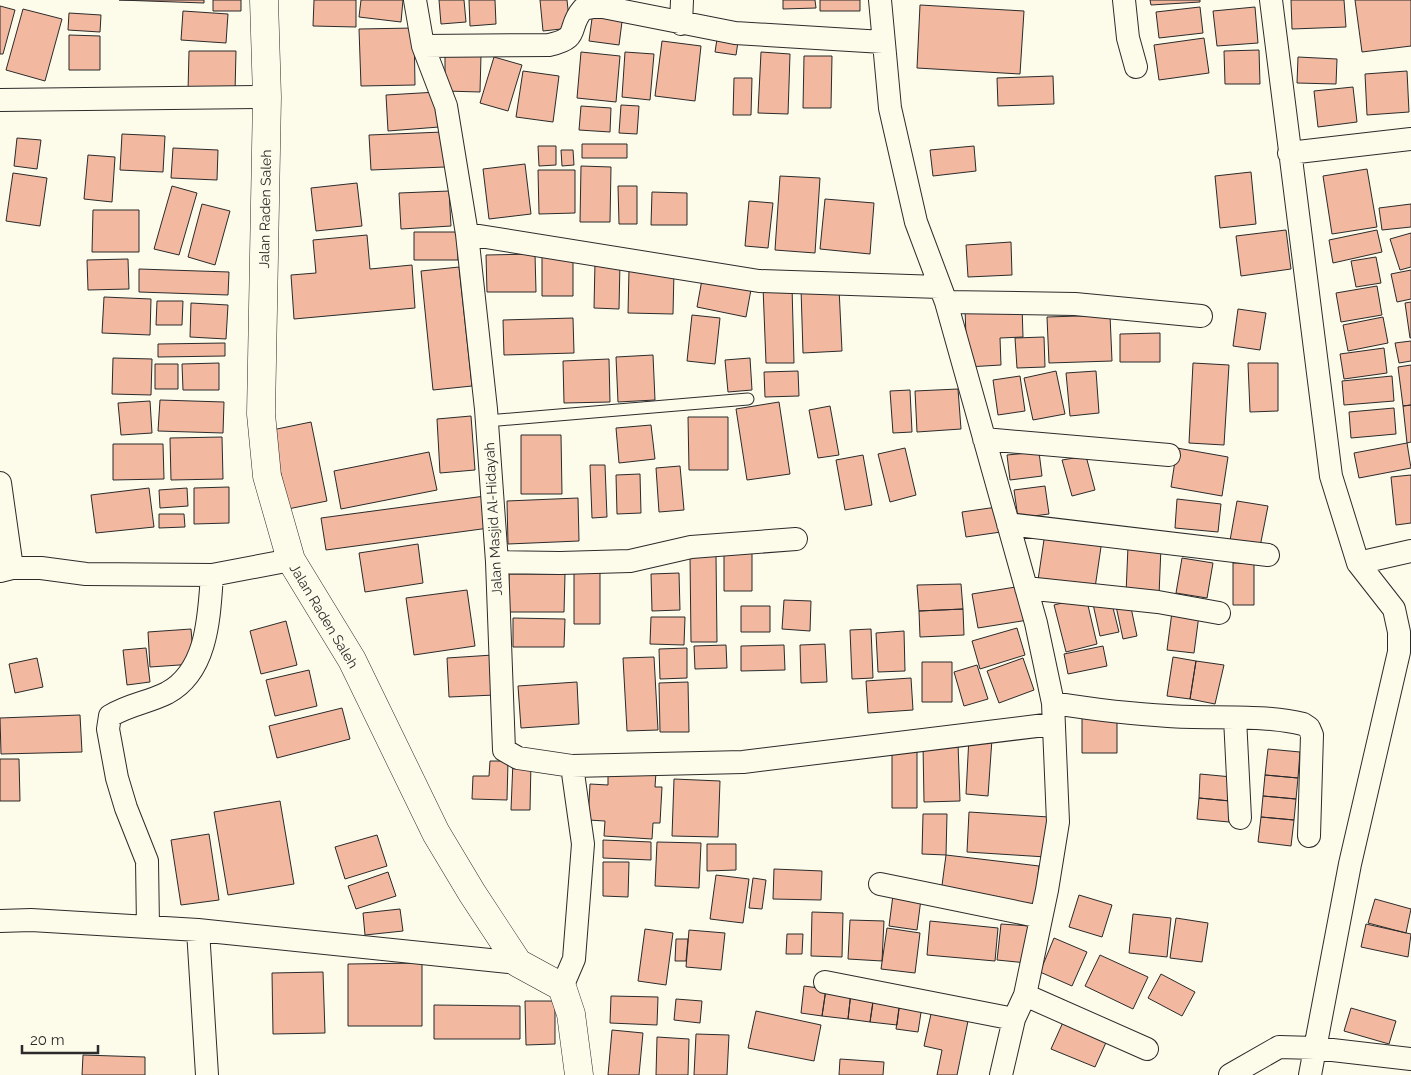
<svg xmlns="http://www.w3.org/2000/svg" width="1411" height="1075" viewBox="0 0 1411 1075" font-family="Raleway,sans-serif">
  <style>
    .building { fill: #f2b8a0; stroke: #2b2b2b }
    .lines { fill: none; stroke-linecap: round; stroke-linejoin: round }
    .service-casing { stroke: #2b2b2b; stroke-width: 13 }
    .minor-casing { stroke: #2b2b2b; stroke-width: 24 }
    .tertiary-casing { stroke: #2b2b2b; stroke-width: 29 }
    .service { stroke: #fdfbea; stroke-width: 11 }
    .minor { stroke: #fdfbea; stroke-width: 22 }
    .tertiary { stroke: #fdfbea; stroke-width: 28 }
    .labels { text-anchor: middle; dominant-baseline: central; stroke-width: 4; stroke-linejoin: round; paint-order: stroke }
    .street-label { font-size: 14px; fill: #2b2b2b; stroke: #fdfbea }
  </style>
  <rect width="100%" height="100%" fill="#fdfbea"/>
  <path class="building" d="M 119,0 L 204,0 L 204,3 Z
    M 213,0 L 241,0 L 241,11 L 213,11 Z
    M 314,0 L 356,0 L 356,27 L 313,26 Z
    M 361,0 L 403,0 L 401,22 L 359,17 Z
    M 439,0 L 464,0 L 466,22 L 441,24 Z
    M 469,0 L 495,0 L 496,24 L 470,26 Z
    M 540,0 L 567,0 L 570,28 L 543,31 Z
    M 783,0 L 815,0 L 816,8 L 783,9 Z
    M 820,0 L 860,0 L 860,11 L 820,11 Z
    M 1150,0 L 1200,0 L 1200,2 L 1151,5 Z
    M 1291,0 L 1344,0 L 1346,27 L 1292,29 Z
    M 1355,0 L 1411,0 L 1411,46 L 1362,52 Z
    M 920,5 L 1024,11 L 1020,74 L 917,68 Z
    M 0,6 L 15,10 L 3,54 L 0,54 Z
    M 1200,7 L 1203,33 L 1159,38 L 1156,12 Z
    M 1255,7 L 1258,43 L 1217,46 L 1213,11 Z
    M 23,9 L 62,19 L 45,81 L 6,70 Z
    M 183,11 L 228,14 L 226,43 L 181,40 Z
    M 593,11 L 623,14 L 619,45 L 589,41 Z
    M 69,13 L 101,15 L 100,32 L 68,30 Z
    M 414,28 L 415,85 L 361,86 L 359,29 Z
    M 69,35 L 100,36 L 100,70 L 69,70 Z
    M 1204,38 L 1209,73 L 1159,80 L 1154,45 Z
    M 717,39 L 738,42 L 736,55 L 715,52 Z
    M 662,41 L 701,46 L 695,101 L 655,96 Z
    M 1259,50 L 1260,84 L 1225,84 L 1224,51 Z
    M 189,51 L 236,51 L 235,92 L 188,91 Z
    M 581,52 L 620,56 L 616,102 L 577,98 Z
    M 625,52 L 654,54 L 650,100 L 622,97 Z
    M 761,52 L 790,54 L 788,114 L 758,113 Z
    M 445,54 L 481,55 L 480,92 L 445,91 Z
    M 804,56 L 832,56 L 831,108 L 803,108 Z
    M 494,57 L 522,65 L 508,111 L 480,103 Z
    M 1298,57 L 1337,59 L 1336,84 L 1297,83 Z
    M 523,71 L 559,76 L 553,122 L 516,117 Z
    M 1407,71 L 1409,112 L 1367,115 L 1365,74 Z
    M 1053,76 L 1054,104 L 998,106 L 997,78 Z
    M 734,78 L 752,78 L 751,115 L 733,115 Z
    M 1353,87 L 1357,122 L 1318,127 L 1314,91 Z
    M 437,92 L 439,127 L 388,131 L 386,95 Z
    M 621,105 L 639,106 L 637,134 L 619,133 Z
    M 581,106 L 611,108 L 610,132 L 579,130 Z
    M 443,132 L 445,167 L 371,170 L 369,135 Z
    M 122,134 L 165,136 L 163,172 L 120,170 Z
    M 17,138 L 41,140 L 37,169 L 14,166 Z
    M 582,144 L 627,144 L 627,158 L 582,158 Z
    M 538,146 L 556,146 L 556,165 L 539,166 Z
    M 974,146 L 976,171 L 933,176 L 930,150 Z
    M 173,148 L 218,150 L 217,180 L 171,178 Z
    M 561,150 L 573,150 L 574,165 L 562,166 Z
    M 88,155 L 115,157 L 112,202 L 84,199 Z
    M 525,164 L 531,214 L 489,219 L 483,169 Z
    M 581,166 L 611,167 L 610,222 L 580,222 Z
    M 1367,169 L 1377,227 L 1332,234 L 1323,176 Z
    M 538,170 L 575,170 L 575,213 L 539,214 Z
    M 1251,172 L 1256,224 L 1220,228 L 1215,176 Z
    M 13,173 L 47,178 L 40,226 L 6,221 Z
    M 780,176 L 820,178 L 815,253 L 775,250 Z
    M 357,183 L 362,226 L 316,231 L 311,188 Z
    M 172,186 L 197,193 L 179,255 L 154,249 Z
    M 618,186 L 637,186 L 637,224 L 619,224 Z
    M 449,191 L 451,226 L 401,229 L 399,193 Z
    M 652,192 L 687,193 L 687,225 L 651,225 Z
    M 825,199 L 874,203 L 870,254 L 820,249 Z
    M 749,201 L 773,203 L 768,248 L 745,246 Z
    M 202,204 L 230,211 L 215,265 L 188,257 Z
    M 1411,204 L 1411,227 L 1382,230 L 1379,208 Z
    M 93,210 L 139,210 L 139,252 L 92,252 Z
    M 1286,230 L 1291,269 L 1241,276 L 1236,236 Z
    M 1377,230 L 1382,252 L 1333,263 L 1329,240 Z
    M 414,232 L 458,232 L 458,260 L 414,260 Z
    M 1411,233 L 1411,267 L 1400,270 L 1390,239 Z
    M 367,235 L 370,269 L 412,265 L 415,308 L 294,319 L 291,275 L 316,273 L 313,240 Z
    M 1011,242 L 1012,275 L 968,277 L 966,245 Z
    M 542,251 L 573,251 L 573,296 L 542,296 Z
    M 535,254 L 536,292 L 487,292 L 486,255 Z
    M 1376,257 L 1381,283 L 1356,287 L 1351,261 Z
    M 128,259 L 129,289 L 88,290 L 87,260 Z
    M 595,262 L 620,262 L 619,309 L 594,308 Z
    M 459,267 L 472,386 L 433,390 L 421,271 Z
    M 139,269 L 229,272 L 228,295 L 139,292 Z
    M 629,269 L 674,271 L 673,314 L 628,313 Z
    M 1411,270 L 1411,299 L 1397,302 L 1391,274 Z
    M 703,274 L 752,284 L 746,317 L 697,307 Z
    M 792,286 L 794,363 L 766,363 L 763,287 Z
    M 1377,286 L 1382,315 L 1341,322 L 1336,293 Z
    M 839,288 L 842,351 L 803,353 L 801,289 Z
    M 104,297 L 151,299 L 150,335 L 102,333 Z
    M 157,301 L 183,301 L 182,325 L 156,325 Z
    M 1411,302 L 1411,338 L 1410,338 L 1405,303 Z
    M 191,303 L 228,305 L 226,339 L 190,337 Z
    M 1022,306 L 1023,337 L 1000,338 L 1001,365 L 967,367 L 965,308 Z
    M 1238,309 L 1266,313 L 1260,350 L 1233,346 Z
    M 692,315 L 720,318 L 715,364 L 687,361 Z
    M 1110,315 L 1112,361 L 1049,363 L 1047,317 Z
    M 1383,317 L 1388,343 L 1348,351 L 1343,325 Z
    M 573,318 L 574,353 L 504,355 L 503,320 Z
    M 1160,333 L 1160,362 L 1120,362 L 1120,334 Z
    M 1044,337 L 1045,367 L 1017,368 L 1015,338 Z
    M 1411,341 L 1411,361 L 1399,363 L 1395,343 Z
    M 225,343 L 225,356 L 158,357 L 158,344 Z
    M 1384,348 L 1387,373 L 1344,379 L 1340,354 Z
    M 653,355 L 655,400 L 618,402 L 616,357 Z
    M 113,358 L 152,359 L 151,395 L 112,394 Z
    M 750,358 L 752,390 L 728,392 L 725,360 Z
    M 609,359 L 610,402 L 564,403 L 563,361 Z
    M 219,363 L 219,390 L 183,390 L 182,364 Z
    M 1193,363 L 1229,365 L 1224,445 L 1189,443 Z
    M 1248,363 L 1278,363 L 1278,411 L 1250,412 Z
    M 155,364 L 178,364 L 178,389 L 155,389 Z
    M 1411,365 L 1411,405 L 1403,406 L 1398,367 Z
    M 798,371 L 799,396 L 765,397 L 764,372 Z
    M 1056,371 L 1065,414 L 1033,420 L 1024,378 Z
    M 1096,371 L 1099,413 L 1070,416 L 1066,373 Z
    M 1020,376 L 1025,411 L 998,415 L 993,380 Z
    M 1392,376 L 1394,401 L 1344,405 L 1342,381 Z
    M 958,389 L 961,429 L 917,432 L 915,391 Z
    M 910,390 L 912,432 L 893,433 L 890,391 Z
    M 160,400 L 224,402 L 223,433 L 158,431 Z
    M 150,401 L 152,433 L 121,435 L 118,403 Z
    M 779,402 L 790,474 L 747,480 L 736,409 Z
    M 1411,405 L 1411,442 L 1407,443 L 1403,406 Z
    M 830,406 L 839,455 L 818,458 L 809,410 Z
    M 1394,408 L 1396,434 L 1351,438 L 1349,412 Z
    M 471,416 L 475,470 L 440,473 L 437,419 Z
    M 688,417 L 728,417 L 728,470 L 689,470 Z
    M 311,422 L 327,501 L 288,509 L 272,430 Z
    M 651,425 L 655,459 L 619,463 L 616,428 Z
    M 521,435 L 561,435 L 562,494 L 521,494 Z
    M 222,437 L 223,479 L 171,480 L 170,438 Z
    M 1407,443 L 1411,468 L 1359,478 L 1354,453 Z
    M 113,444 L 163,444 L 164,479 L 113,480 Z
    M 905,448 L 916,495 L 890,502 L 878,454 Z
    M 1177,448 L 1228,457 L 1222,496 L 1171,487 Z
    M 429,452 L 437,490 L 341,509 L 334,471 Z
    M 1039,452 L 1042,476 L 1010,480 L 1007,455 Z
    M 863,455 L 872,505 L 845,510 L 836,460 Z
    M 1086,456 L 1095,490 L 1072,496 L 1062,460 Z
    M 590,465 L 605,465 L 607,517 L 592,518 Z
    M 680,466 L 684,510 L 659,512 L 656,468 Z
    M 640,474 L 641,513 L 617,514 L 616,475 Z
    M 1411,475 L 1411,523 L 1396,525 L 1391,477 Z
    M 1045,486 L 1049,514 L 1018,518 L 1014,490 Z
    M 229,487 L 229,523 L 194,524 L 194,488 Z
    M 149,488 L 154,527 L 96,533 L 91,495 Z
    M 187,488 L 188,506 L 160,508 L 159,490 Z
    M 485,496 L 489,528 L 326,550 L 321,518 Z
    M 578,498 L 579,541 L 508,544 L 507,501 Z
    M 1177,499 L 1221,504 L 1218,532 L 1175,528 Z
    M 1237,501 L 1268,506 L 1259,552 L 1229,546 Z
    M 997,507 L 1001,532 L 966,537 L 962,512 Z
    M 159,514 L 184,514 L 185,527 L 159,528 Z
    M 1045,533 L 1102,540 L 1095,588 L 1038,580 Z
    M 418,544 L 423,583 L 365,592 L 359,553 Z
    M 1128,546 L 1161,547 L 1159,595 L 1126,594 Z
    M 724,552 L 752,552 L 752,591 L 724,591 Z
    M 690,555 L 716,555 L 717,642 L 691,642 Z
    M 1182,558 L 1213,563 L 1207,598 L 1176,593 Z
    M 1233,563 L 1254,563 L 1254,605 L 1233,605 Z
    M 574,570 L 600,570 L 600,624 L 574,624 Z
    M 679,573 L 680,610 L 652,611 L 651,574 Z
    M 509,574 L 565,574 L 564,612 L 508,612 Z
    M 961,584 L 963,609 L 919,611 L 917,585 Z
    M 1022,586 L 1028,620 L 978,628 L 972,594 Z
    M 467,590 L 475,646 L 414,655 L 406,598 Z
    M 1086,597 L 1097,644 L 1066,652 L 1054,605 Z
    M 784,600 L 811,601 L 810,631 L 782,629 Z
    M 1111,600 L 1119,632 L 1100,636 L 1093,604 Z
    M 1130,603 L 1137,636 L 1123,639 L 1116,606 Z
    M 741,606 L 770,606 L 770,632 L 741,632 Z
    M 963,609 L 964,635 L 920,637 L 919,611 Z
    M 1172,612 L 1199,615 L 1194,653 L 1167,650 Z
    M 651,617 L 685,617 L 684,645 L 650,644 Z
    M 513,618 L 565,619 L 564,647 L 513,647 Z
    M 286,621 L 297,665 L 261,674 L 250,631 Z
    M 1017,628 L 1025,655 L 980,669 L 972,641 Z
    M 191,629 L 194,664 L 150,667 L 148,632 Z
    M 871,629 L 873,678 L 852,679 L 850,630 Z
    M 904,631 L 905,671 L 878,672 L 876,633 Z
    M 825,644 L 827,682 L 801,683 L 800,645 Z
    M 726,645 L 727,668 L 695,669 L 694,646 Z
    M 784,645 L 785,670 L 741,671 L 741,646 Z
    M 1103,646 L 1107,666 L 1068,674 L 1064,654 Z
    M 146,648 L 150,682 L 127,685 L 123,650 Z
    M 687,648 L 687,678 L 660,679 L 659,649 Z
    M 493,655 L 495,695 L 449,697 L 447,658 Z
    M 654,657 L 658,730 L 627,731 L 623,658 Z
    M 1173,657 L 1196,661 L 1190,699 L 1167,696 Z
    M 37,658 L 43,687 L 15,693 L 9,664 Z
    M 1023,658 L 1034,690 L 999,703 L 987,671 Z
    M 1196,661 L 1224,665 L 1215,704 L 1190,699 Z
    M 922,662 L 952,662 L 952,702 L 922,702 Z
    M 977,665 L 988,699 L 964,706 L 954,672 Z
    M 309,670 L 317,706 L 275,716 L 266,680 Z
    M 911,678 L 913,710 L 868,713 L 866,681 Z
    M 577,682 L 579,724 L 521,728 L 518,686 Z
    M 688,682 L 689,732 L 660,732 L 659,683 Z
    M 342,708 L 350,739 L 277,758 L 269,726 Z
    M 1082,714 L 1117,714 L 1117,753 L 1082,753 Z
    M 80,715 L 82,752 L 1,754 L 0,718 Z
    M 969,737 L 992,739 L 988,796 L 966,794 Z
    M 958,743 L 960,801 L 924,802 L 923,744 Z
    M 1268,749 L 1300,752 L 1298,778 L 1265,775 Z
    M 892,750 L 917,750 L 917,808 L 892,808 Z
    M 0,759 L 19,759 L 20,801 L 0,801 Z
    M 490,761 L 508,761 L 507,800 L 472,799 L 473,776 L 489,776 Z
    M 513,761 L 531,761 L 530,810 L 511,810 Z
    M 608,770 L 656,772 L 655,787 L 662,787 L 660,823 L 653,823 L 652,839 L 604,836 L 605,821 L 588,820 L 590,784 L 608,785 Z
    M 1200,774 L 1232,777 L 1230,801 L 1199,798 Z
    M 1265,775 L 1298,778 L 1296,799 L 1263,796 Z
    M 674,779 L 720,781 L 718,837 L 672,836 Z
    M 1263,796 L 1296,799 L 1294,820 L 1261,817 Z
    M 1199,798 L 1230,801 L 1229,822 L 1197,819 Z
    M 280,801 L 294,884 L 228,895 L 214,812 Z
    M 969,812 L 1049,817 L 1046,857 L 967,852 Z
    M 923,814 L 947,814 L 946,855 L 922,854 Z
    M 1261,817 L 1294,820 L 1291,846 L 1258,842 Z
    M 209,834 L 219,900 L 181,905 L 171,840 Z
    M 377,835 L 387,866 L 345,879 L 335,847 Z
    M 603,840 L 651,842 L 651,860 L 603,858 Z
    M 657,842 L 701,843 L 699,888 L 655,886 Z
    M 707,844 L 736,844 L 736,870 L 707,871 Z
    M 946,855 L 1039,866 L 1035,904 L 941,893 Z
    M 603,862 L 629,862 L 628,897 L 603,896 Z
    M 774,869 L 822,871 L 821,900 L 773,899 Z
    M 388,872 L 396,896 L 356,909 L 348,886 Z
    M 716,875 L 749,879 L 743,923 L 710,919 Z
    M 753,878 L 766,880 L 762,909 L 749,908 Z
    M 893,895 L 921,899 L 917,930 L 889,926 Z
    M 1079,895 L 1112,905 L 1102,937 L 1069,927 Z
    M 1375,899 L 1411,909 L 1406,933 L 1368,923 Z
    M 400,909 L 403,931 L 365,935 L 363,913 Z
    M 812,912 L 843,913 L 842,957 L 811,956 Z
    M 1133,914 L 1171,918 L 1167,957 L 1129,953 Z
    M 1176,918 L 1208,923 L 1202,962 L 1170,958 Z
    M 850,920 L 884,921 L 882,961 L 848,959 Z
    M 930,921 L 998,928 L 995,961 L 927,955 Z
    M 1001,924 L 1030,926 L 1027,963 L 997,960 Z
    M 1366,924 L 1411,934 L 1408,957 L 1361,947 Z
    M 887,928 L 920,933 L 915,973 L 881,969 Z
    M 645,929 L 673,933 L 666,985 L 638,981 Z
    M 689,930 L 725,933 L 721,970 L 686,967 Z
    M 787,934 L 803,934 L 802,954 L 786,954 Z
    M 1054,938 L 1087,952 L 1072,986 L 1040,972 Z
    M 676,939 L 688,939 L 686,961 L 675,961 Z
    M 1100,955 L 1148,977 L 1133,1009 L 1085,986 Z
    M 422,963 L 422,1026 L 348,1026 L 348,964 Z
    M 323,972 L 325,1033 L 273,1034 L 272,973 Z
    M 1161,974 L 1195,992 L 1182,1016 L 1148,998 Z
    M 804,986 L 826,989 L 822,1016 L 801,1013 Z
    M 826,989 L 851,992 L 848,1019 L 822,1016 Z
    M 851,992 L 874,995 L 870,1022 L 848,1019 Z
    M 874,995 L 900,998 L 897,1025 L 870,1022 Z
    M 611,996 L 658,997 L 657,1025 L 610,1023 Z
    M 676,999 L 702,1001 L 700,1023 L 674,1020 Z
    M 525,1001 L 555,1001 L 555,1044 L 526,1045 Z
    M 900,1003 L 922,1006 L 918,1032 L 896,1029 Z
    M 434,1005 L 520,1006 L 520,1039 L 434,1039 Z
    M 1351,1008 L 1396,1021 L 1389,1044 L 1344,1031 Z
    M 756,1011 L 821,1025 L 814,1061 L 748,1048 Z
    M 931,1014 L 968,1021 L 957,1075 L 937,1075 L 942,1050 L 924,1046 Z
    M 1064,1020 L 1108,1038 L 1095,1067 L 1051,1049 Z
    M 612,1030 L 643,1033 L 639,1075 L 608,1075 Z
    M 696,1034 L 729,1035 L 727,1075 L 694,1075 Z
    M 657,1037 L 689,1039 L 688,1075 L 656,1075 Z
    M 83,1055 L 145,1057 L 145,1075 L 82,1075 Z
    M 840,1059 L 884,1062 L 883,1075 L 839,1075 Z"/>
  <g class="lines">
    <g class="service-casing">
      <path id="service" d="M 487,421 L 748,399"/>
    </g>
    <g class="minor-casing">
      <path id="minor" d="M 415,0 L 423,46 L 446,106 L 467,234 L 486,409 L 497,562 L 504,750 L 518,758 L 572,766 L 583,844 L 574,959 L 562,987
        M 880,0 L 890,108 L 916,222 L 946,302 L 1036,623 L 1053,703 L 1058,822 L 1047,890 L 1025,995 L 1014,1019 L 1001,1075
        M 1124,0 L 1128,38 L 1136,67
        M 1271,0 L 1331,476 L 1358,563 L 1394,609 L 1399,632 L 1399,652 L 1350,864 L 1310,1075
        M 681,24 L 682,0
        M 423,46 L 549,45 C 582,38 566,28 583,9 L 598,6 L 735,33 L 883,42
        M 0,100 L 267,97
        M 1289,153 L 1411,139
        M 467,234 L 759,281 L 939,287
        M 946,302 L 1075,304 L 1201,316
        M 984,439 L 1169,455
        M 0,483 L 12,568
        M 1008,524 L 1268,555
        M 497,562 L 560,563 L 630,561 L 691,547 L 796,539
        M 1358,563 L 1411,551
        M 0,571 L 12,568 L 41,568 L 86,574 L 212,575 L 291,560
        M 1026,588 L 1158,602 L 1219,613
        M 1053,703 C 1091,709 1130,714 1168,716 C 1210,719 1263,714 1303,724 L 1309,728 L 1312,735 L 1309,836
        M 1235,718 L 1240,818
        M 572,766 L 743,762 L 1053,724
        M 880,884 L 1041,917
        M 0,921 L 31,920 L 198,930 L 518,963
        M 148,926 L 147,861 L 126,808 L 117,778 L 108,729 L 110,716 C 130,704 147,703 167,693 C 208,671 209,616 212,575
        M 198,930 L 207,1075
        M 825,982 L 1014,1019
        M 1025,995 L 1147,1049
        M 1230,1075 L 1279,1047 L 1315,1048 L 1411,1059"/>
    </g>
    <g class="tertiary-casing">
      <path id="tertiary" d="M 264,0 L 267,97 L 261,414 L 267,476 L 291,560 L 352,660 L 436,833 L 472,893 L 518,963 L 562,987 L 571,1014 L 579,1075"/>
    </g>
    <use href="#service" class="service"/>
    <use href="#minor" class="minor"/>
    <use href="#tertiary" class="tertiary"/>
  </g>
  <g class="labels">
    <g class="street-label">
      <text transform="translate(265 209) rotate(-89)">Jalan Raden Saleh</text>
      <text transform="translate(493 519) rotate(-93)">Jalan Masjid Al-Hidayah</text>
      <text transform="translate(324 616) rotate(59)">Jalan Raden Saleh</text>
    </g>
  </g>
  <path d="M22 1045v8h76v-8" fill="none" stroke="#2b2b2b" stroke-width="2.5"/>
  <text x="30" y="1045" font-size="15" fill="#2b2b2b" stroke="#fdfbea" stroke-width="4" paint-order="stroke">20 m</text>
</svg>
